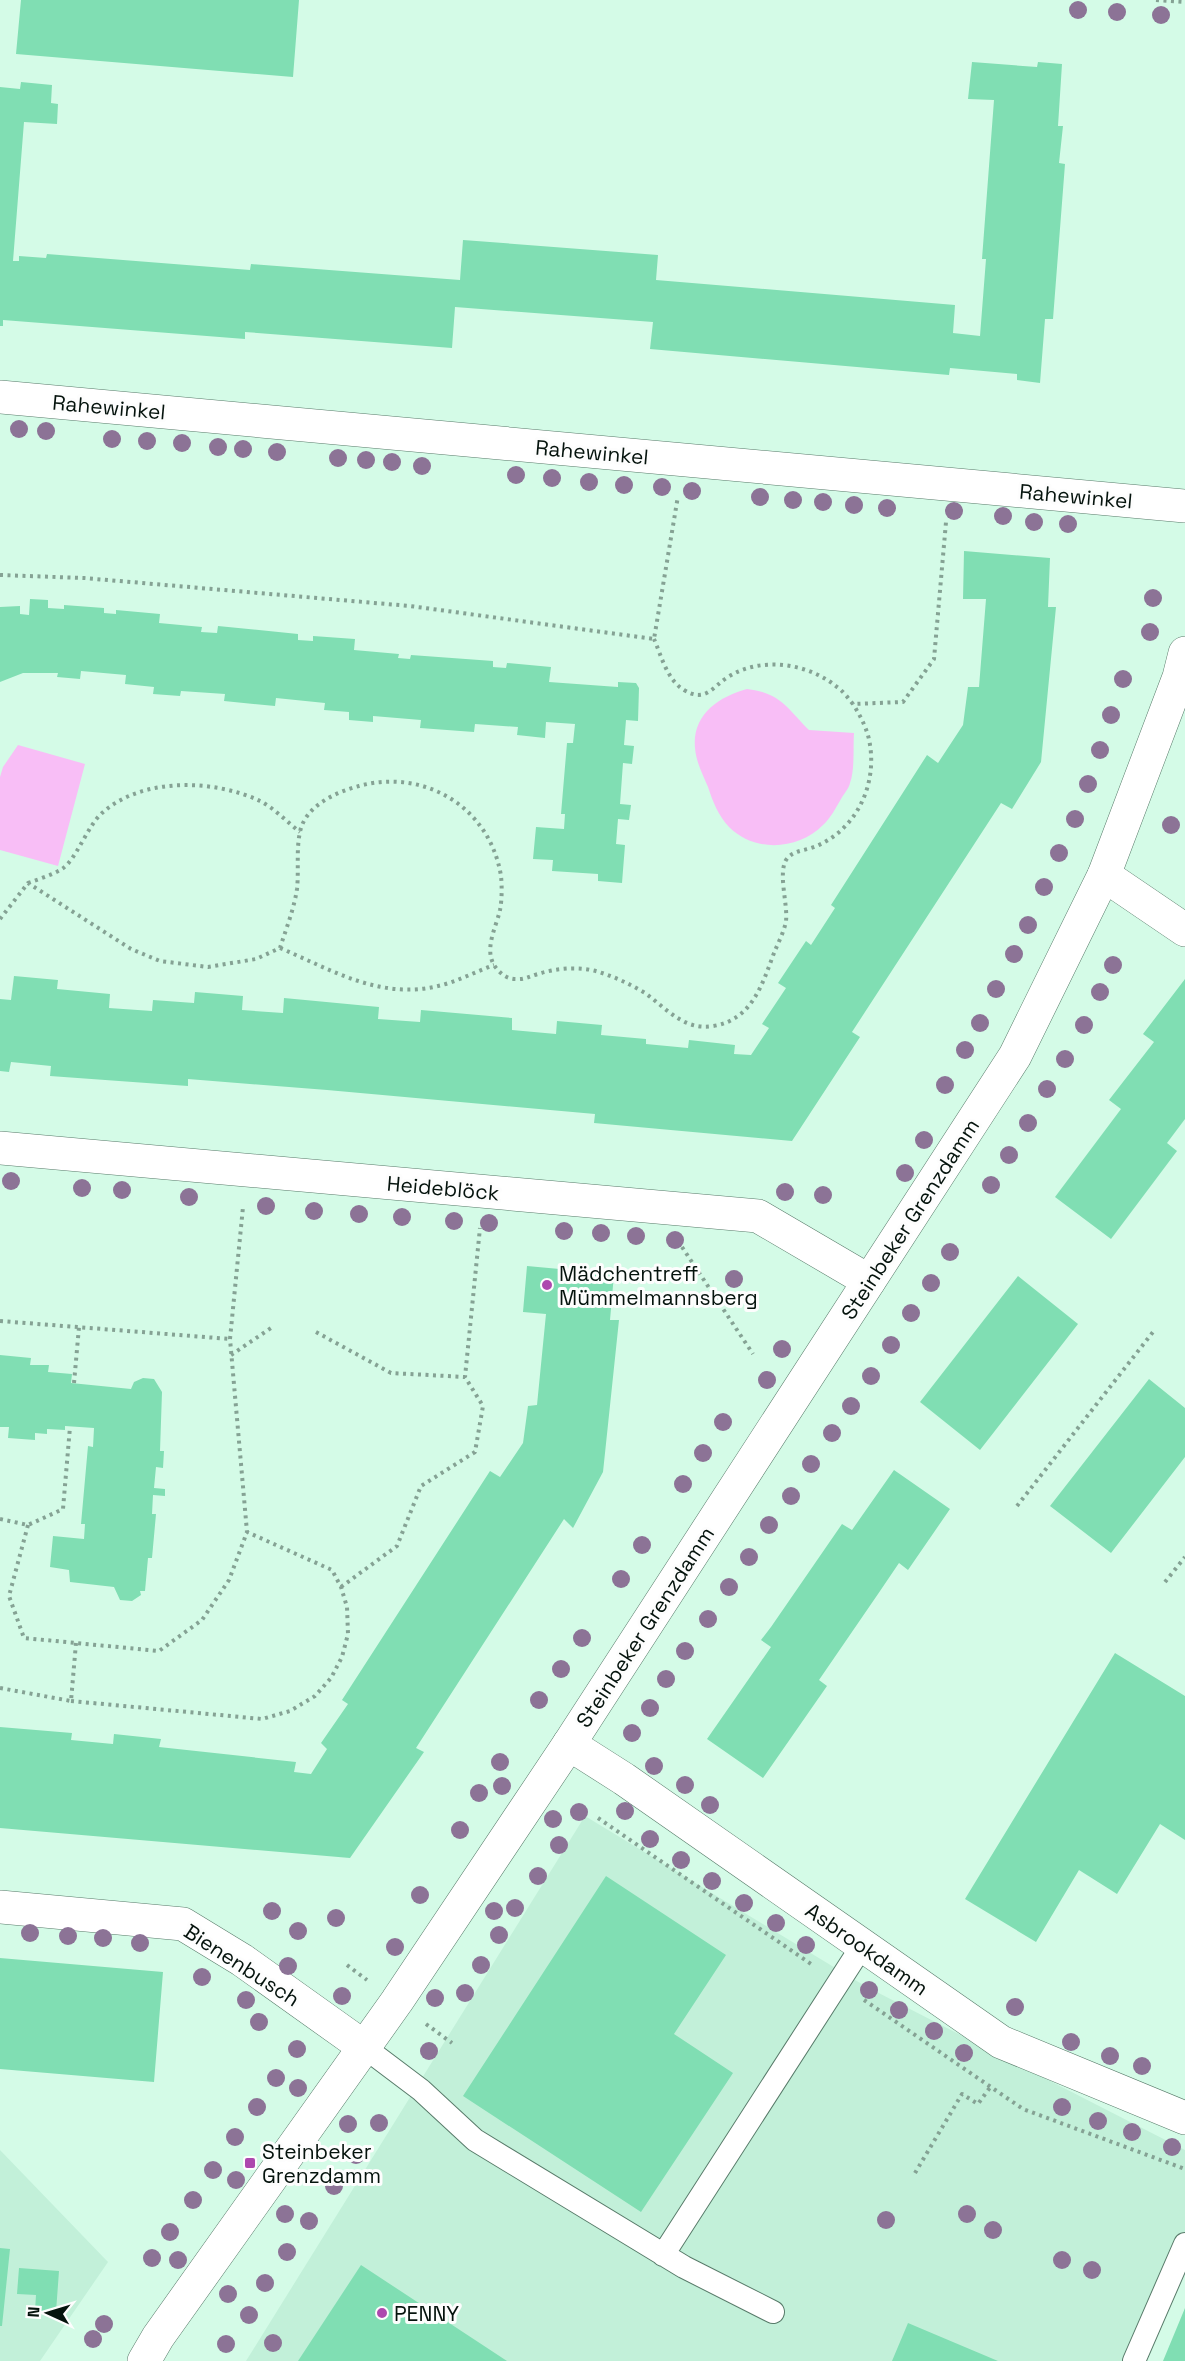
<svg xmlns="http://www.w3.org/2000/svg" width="1185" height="2361" viewBox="0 0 1185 2361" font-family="'Space Grotesk',sans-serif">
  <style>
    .built { fill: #c2f0d9 }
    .green { fill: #f8bef6 }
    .building { fill: #80deb3 }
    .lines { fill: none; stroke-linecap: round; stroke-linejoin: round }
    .service-casing { stroke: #587b6a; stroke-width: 24 }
    .minor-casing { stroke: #587b6a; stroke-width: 34 }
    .tertiary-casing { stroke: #587b6a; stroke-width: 34 }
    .path { stroke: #85a294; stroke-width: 4; stroke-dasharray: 3 4.5; stroke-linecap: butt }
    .service { stroke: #fff; stroke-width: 22 }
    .minor { stroke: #fff; stroke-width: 33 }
    .tertiary { stroke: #fff; stroke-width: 33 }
    .tree { fill: #8c7396 }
    .poi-dot { fill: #ad48ae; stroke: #fdfdfd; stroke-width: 2 }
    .labels { text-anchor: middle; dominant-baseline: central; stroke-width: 6; stroke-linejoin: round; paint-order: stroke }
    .street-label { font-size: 21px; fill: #05130d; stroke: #fdfdfd }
    .poi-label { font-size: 21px; fill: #05130d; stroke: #fdfdfd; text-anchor: start }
  </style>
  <rect width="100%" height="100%" fill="#d4fbe7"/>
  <path class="built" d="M 585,1816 L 865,1986 L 1185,2150 L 1185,2247 L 1138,2361 L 246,2361 Z
    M 0,2150 L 108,2262 L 40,2361 L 0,2361 Z"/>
  <path class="green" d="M 747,689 C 781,693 787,708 809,730 L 854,733 C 853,746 855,770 850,783 C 849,788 844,794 841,799 C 836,807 831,818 823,825 C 798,850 755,853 729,827 C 718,815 713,802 708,787 C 703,775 696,762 695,748 C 692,715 718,697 747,689 Z
    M 18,745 L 85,764 L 58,866 L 0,850 L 0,777 L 3,767 Z"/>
  <path class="building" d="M 21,0 L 299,0 L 293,77 L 16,54 Z
    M 972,62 L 1037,67 L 1038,62 L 1062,64 L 1058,126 L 1063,126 L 1059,163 L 1065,164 L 1053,319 L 1045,319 L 1040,383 L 1017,380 L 1017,374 L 950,368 L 949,375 L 650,349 L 653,322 L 455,307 L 452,348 L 245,332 L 245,339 L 3,320 L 3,326 L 0,326 L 0,87 L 20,89 L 21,82 L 52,85 L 51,103 L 58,104 L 57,124 L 24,122 L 13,261 L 19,261 L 19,256 L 46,258 L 47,254 L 250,270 L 251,264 L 460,280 L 463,240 L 658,255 L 656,280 L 955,305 L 953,333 L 980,336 L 986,259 L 982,259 L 994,100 L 968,99 Z
    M 964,551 L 1050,558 L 1048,607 L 1056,607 L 1041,762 L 1012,809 L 1001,803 L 852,1032 L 860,1037 L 792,1141 L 594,1123 L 595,1114 L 327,1090 L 188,1079 L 188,1086 L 50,1076 L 51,1066 L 11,1062 L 9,1072 L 0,1071 L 0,999 L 11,1000 L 14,976 L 58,980 L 57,989 L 110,994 L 109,1008 L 152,1011 L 153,1000 L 194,1003 L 195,992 L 243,996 L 242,1010 L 283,1013 L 284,998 L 379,1007 L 378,1019 L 420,1022 L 421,1010 L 512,1018 L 512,1030 L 556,1034 L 557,1021 L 602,1025 L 601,1035 L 646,1039 L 646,1044 L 688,1048 L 689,1040 L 735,1045 L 734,1054 L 751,1055 L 769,1028 L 762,1024 L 786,988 L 778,983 L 806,941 L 811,945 L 835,908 L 831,905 L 927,755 L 938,763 L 963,725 L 968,687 L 979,687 L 986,599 L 963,599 Z
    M 30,599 L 48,600 L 48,608 L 64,609 L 64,605 L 104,608 L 104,613 L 116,614 L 116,610 L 160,614 L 159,623 L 202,627 L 201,632 L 217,633 L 218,626 L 298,634 L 298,640 L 313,641 L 313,636 L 355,639 L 354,650 L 399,654 L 398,658 L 410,659 L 411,655 L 493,661 L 493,667 L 506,668 L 507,663 L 551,667 L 549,682 L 618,687 L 618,682 L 636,683 L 639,688 L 638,721 L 626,720 L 624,745 L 634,746 L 632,764 L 623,763 L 620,804 L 631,805 L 629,820 L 618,819 L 616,844 L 625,845 L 622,883 L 598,881 L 598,874 L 552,871 L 553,860 L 533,859 L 536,827 L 564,829 L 565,814 L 561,814 L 567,743 L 573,743 L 575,724 L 546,722 L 545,738 L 517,735 L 518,727 L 475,724 L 474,732 L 420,728 L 421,720 L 373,716 L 373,722 L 349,720 L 349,712 L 324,710 L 325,703 L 276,698 L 275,706 L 224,701 L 225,694 L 181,691 L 180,696 L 153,694 L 154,687 L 125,684 L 126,675 L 81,671 L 80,679 L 57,677 L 58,673 L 23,673 L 0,682 L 0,607 L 20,606 L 20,614 L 29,615 Z
    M 1185,979 L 1185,1119 L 1167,1143 L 1177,1151 L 1111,1239 L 1055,1197 L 1121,1109 L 1109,1100 L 1154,1042 L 1143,1034 Z
    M 527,1266 L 614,1274 L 610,1320 L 619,1320 L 603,1472 L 573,1528 L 564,1519 L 416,1748 L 424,1752 L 350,1858 L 0,1828 L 0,1727 L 72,1733 L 71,1740 L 113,1744 L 114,1734 L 161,1739 L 159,1747 L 296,1762 L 294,1772 L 311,1774 L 327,1749 L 321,1743 L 348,1704 L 342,1700 L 490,1471 L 500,1477 L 523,1443 L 528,1406 L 537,1405 L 546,1314 L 523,1312 Z
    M 1018,1276 L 1078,1324 L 980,1450 L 920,1402 Z
    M 0,1355 L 31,1358 L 30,1365 L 49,1365 L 48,1372 L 72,1374 L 71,1383 L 131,1389 L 134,1382 L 143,1378 L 154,1379 L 162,1392 L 160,1451 L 164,1451 L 163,1468 L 156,1467 L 154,1488 L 165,1489 L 165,1496 L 153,1495 L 152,1514 L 156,1514 L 152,1558 L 148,1558 L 145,1591 L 140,1591 L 141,1595 L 132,1601 L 120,1600 L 114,1587 L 70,1582 L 69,1570 L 50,1567 L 53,1536 L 84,1539 L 85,1524 L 81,1524 L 88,1446 L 93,1447 L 94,1428 L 65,1426 L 65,1430 L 47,1429 L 47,1434 L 35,1433 L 35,1440 L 8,1438 L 9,1427 L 0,1427 Z
    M 1149,1379 L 1185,1408 L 1185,1457 L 1111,1553 L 1050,1506 Z
    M 894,1470 L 950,1509 L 908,1570 L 899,1563 L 878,1594 L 819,1680 L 827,1686 L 763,1778 L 707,1739 L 771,1647 L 761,1640 L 771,1627 L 842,1524 L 852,1530 Z
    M 1115,1653 L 1185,1696 L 1185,1840 L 1160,1824 L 1117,1894 L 1079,1870 L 1036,1942 L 965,1899 Z
    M 606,1876 L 726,1955 L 674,2034 L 733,2073 L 641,2212 L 463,2096 Z
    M 0,1958 L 163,1972 L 154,2082 L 0,2069 Z
    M 0,2248 L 10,2249 L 2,2326 L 0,2326 Z
    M 361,2265 L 507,2361 L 298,2361 Z
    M 19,2268 L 59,2271 L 56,2312 L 35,2311 L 36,2295 L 17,2294 Z
    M 1185,2308 L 1185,2361 L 1163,2361 Z
    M 908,2323 L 934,2334 L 998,2361 L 892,2361 Z"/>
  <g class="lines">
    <g class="service-casing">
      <path id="service" d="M 364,2047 L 421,2090 L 475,2140 L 684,2267 L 773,2312
        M 663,2255 L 862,1946
        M 1134,2361 L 1185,2244"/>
    </g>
    <g class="minor-casing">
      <path id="minor" d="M 0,397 L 1185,506
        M 1104,875 L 1185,930
        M 0,1148 L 758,1216 L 869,1281
        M 569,1744 L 624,1779 L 1001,2042 L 1185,2118
        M 0,1907 L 183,1924 L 242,1960 L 364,2047"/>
    </g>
    <g class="tertiary-casing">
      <path id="tertiary" d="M 144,2361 L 158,2337 L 397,2001 L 569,1744 L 1015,1056 L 1104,875 L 1179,677 L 1185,653"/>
    </g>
    <path class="path" d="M 1156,0 L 1185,2
      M 0,575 L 84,578 L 410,606 L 654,639 L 678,496
      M 654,639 C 661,655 667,680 684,690 C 706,703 712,687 728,677 C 761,656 808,663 837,687 C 843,691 848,698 853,704 L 903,702 L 934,659 L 946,522
      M 28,883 C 39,879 52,875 62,869 C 76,860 88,825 102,813 C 142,777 214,779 260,801 C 274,808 287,822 300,832
      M 0,919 L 28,883 L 131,949 L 160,961 L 208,967 L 256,959 L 280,948 C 286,929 294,909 297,889 C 299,870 296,850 300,832 C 305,806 336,792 359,786 C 424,768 490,807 501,876 C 502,886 502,900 500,910 C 496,928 482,952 497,969 C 502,975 508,979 516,979 C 524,980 530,976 538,974 C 557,968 580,966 599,972 C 615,977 630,984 645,993 C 666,1008 684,1031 713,1026 C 752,1020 762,985 774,953 C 778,943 784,932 786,921 C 788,905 778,874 786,860 C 792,851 802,851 811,848 C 853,834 877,789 870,745 C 868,730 861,717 853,704
      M 280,948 C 332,970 380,1000 438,986 C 456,982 475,972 494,965
      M 682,1247 L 753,1354
      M 0,1321 L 230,1339
      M 316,1332 L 391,1373 L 465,1377
      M 231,1355 L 271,1328
      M 74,1383 L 79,1327
      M 1017,1506 L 1153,1332
      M 0,1519 L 28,1525 L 63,1509 L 70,1427
      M 28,1525 L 9,1596 L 24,1638 L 159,1651 L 202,1620 L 229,1580 L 247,1532 L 230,1339 L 243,1207
      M 1165,1582 L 1185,1557
      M 341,1587 L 397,1546 L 421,1486 L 475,1452 L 483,1406 L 465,1377 L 480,1228
      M 0,1688 L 71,1701 L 76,1643
      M 71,1701 L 262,1719 L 290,1711 L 315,1696 L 331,1678 L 342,1657 L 348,1634 L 347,1607 L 341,1587 L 332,1570 L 247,1532
      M 598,1818 L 811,1964
      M 347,1965 L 367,1980
      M 864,2000 L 1023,2109 L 1185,2169
      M 426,2024 L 452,2043
      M 915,2173 L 962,2094 L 978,2104 L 991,2086"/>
    <use href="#service" class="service"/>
    <use href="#minor" class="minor"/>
    <use href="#tertiary" class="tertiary"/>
  </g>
  <g class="tree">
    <circle cx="1078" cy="10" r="9"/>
    <circle cx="1117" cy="12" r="9"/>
    <circle cx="1161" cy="15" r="9"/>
    <circle cx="19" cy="429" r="9"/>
    <circle cx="46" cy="431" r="9"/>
    <circle cx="112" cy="439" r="9"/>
    <circle cx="147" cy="441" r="9"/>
    <circle cx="182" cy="443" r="9"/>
    <circle cx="218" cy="447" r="9"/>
    <circle cx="243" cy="449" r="9"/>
    <circle cx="277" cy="452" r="9"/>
    <circle cx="338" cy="458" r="9"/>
    <circle cx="366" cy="460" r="9"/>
    <circle cx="392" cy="462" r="9"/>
    <circle cx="422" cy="466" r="9"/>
    <circle cx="516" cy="475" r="9"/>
    <circle cx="552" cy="478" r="9"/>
    <circle cx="589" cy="482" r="9"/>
    <circle cx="624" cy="485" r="9"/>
    <circle cx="662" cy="487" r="9"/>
    <circle cx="692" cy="491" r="9"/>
    <circle cx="760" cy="497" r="9"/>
    <circle cx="793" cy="500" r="9"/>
    <circle cx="823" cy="502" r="9"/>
    <circle cx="854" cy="505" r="9"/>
    <circle cx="887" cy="508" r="9"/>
    <circle cx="954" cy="511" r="9"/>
    <circle cx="1003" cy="516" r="9"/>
    <circle cx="1034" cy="522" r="9"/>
    <circle cx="1068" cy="524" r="9"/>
    <circle cx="1153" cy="598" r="9"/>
    <circle cx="1150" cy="632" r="9"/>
    <circle cx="1123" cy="679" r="9"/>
    <circle cx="1111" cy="715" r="9"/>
    <circle cx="1100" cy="750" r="9"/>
    <circle cx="1088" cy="784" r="9"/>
    <circle cx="1075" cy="819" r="9"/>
    <circle cx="1171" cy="825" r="9"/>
    <circle cx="1059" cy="853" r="9"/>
    <circle cx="1044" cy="887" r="9"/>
    <circle cx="1028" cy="925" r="9"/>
    <circle cx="1014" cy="954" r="9"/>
    <circle cx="1113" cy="965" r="9"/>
    <circle cx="996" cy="989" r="9"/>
    <circle cx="1100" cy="992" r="9"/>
    <circle cx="980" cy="1023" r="9"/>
    <circle cx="1084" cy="1025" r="9"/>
    <circle cx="965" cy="1050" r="9"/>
    <circle cx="1065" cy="1059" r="9"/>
    <circle cx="945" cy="1085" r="9"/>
    <circle cx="1047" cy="1089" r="9"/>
    <circle cx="1028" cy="1123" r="9"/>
    <circle cx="924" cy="1140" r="9"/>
    <circle cx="1009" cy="1155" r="9"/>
    <circle cx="905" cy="1173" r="9"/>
    <circle cx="11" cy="1181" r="9"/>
    <circle cx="991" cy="1185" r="9"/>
    <circle cx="82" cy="1188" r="9"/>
    <circle cx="122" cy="1190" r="9"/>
    <circle cx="785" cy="1192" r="9"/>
    <circle cx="823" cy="1195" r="9"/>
    <circle cx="189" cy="1197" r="9"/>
    <circle cx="266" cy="1206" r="9"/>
    <circle cx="314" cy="1211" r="9"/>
    <circle cx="359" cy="1214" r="9"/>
    <circle cx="402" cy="1217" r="9"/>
    <circle cx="454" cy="1221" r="9"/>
    <circle cx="489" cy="1223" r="9"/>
    <circle cx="564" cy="1231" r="9"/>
    <circle cx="601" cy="1233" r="9"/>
    <circle cx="636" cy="1236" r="9"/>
    <circle cx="675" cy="1240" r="9"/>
    <circle cx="950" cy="1252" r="9"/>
    <circle cx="734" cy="1279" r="9"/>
    <circle cx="931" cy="1283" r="9"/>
    <circle cx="911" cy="1313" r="9"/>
    <circle cx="891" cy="1345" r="9"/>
    <circle cx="782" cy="1349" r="9"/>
    <circle cx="871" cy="1376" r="9"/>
    <circle cx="767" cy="1380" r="9"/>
    <circle cx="851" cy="1406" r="9"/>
    <circle cx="723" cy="1422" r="9"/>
    <circle cx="832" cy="1433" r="9"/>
    <circle cx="703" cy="1453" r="9"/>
    <circle cx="811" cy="1464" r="9"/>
    <circle cx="683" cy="1484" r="9"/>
    <circle cx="791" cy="1496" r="9"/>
    <circle cx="769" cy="1525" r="9"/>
    <circle cx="642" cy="1545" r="9"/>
    <circle cx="749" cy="1557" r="9"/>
    <circle cx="621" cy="1579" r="9"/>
    <circle cx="729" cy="1587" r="9"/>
    <circle cx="708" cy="1619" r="9"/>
    <circle cx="582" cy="1638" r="9"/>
    <circle cx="685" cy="1651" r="9"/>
    <circle cx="561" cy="1669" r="9"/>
    <circle cx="666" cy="1679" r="9"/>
    <circle cx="539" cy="1700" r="9"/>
    <circle cx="650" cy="1708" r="9"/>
    <circle cx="632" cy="1733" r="9"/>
    <circle cx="500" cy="1762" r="9"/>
    <circle cx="654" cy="1766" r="9"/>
    <circle cx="685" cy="1785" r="9"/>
    <circle cx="502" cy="1786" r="9"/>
    <circle cx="479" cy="1793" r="9"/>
    <circle cx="710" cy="1805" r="9"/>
    <circle cx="625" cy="1811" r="9"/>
    <circle cx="579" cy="1812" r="9"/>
    <circle cx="553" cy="1819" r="9"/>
    <circle cx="460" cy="1830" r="9"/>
    <circle cx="650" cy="1839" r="9"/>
    <circle cx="559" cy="1845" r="9"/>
    <circle cx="681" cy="1860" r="9"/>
    <circle cx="538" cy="1876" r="9"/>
    <circle cx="712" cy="1881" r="9"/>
    <circle cx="420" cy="1895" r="9"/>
    <circle cx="744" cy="1903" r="9"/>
    <circle cx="515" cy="1908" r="9"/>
    <circle cx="272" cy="1911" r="9"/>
    <circle cx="494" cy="1911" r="9"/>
    <circle cx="336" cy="1918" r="9"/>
    <circle cx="776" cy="1923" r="9"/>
    <circle cx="298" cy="1931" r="9"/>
    <circle cx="30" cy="1933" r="9"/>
    <circle cx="499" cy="1935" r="9"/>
    <circle cx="68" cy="1936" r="9"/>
    <circle cx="103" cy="1938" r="9"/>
    <circle cx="140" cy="1943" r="9"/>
    <circle cx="806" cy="1945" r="9"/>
    <circle cx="395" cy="1947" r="9"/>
    <circle cx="481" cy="1965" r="9"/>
    <circle cx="288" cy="1966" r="9"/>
    <circle cx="202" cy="1977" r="9"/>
    <circle cx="869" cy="1990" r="9"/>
    <circle cx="465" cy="1993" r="9"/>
    <circle cx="342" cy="1996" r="9"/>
    <circle cx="435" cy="1998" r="9"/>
    <circle cx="246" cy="2000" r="9"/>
    <circle cx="1015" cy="2007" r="9"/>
    <circle cx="899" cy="2010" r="9"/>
    <circle cx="259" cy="2022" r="9"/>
    <circle cx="934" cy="2031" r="9"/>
    <circle cx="1071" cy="2042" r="9"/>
    <circle cx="297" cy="2049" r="9"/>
    <circle cx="429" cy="2051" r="9"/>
    <circle cx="964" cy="2053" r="9"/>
    <circle cx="1110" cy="2056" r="9"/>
    <circle cx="1142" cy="2066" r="9"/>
    <circle cx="276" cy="2078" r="9"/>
    <circle cx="298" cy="2088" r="9"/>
    <circle cx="257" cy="2107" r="9"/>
    <circle cx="1062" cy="2107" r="9"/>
    <circle cx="1098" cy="2121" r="9"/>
    <circle cx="379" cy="2123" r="9"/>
    <circle cx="348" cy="2124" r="9"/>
    <circle cx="1132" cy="2132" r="9"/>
    <circle cx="235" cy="2137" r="9"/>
    <circle cx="1172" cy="2147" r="9"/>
    <circle cx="356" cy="2155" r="9"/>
    <circle cx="213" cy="2170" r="9"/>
    <circle cx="236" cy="2180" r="9"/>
    <circle cx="334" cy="2186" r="9"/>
    <circle cx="193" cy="2200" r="9"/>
    <circle cx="285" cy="2214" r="9"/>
    <circle cx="967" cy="2214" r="9"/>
    <circle cx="886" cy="2220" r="9"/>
    <circle cx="309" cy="2221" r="9"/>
    <circle cx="993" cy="2230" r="9"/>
    <circle cx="170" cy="2232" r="9"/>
    <circle cx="287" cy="2252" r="9"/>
    <circle cx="152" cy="2258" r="9"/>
    <circle cx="178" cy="2260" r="9"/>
    <circle cx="1062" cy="2260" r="9"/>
    <circle cx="1092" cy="2270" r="9"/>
    <circle cx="265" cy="2283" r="9"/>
    <circle cx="228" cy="2294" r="9"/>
    <circle cx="249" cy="2315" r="9"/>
    <circle cx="104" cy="2324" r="9"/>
    <circle cx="93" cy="2339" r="9"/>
    <circle cx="273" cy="2343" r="9"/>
    <circle cx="226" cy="2344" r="9"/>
  </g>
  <g class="poi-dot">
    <circle cx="547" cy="1285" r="6"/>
    <rect x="244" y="2157" width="12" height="12" rx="3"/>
    <circle cx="382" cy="2313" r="6"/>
  </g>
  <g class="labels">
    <g class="street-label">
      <text transform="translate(109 407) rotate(5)">Rahewinkel</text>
      <text transform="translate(592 452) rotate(5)">Rahewinkel</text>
      <text transform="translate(1076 496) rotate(5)">Rahewinkel</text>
      <text transform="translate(443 1188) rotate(5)">Heideblöck</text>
      <text transform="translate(910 1219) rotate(-57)">Steinbeker Grenzdamm</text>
      <text transform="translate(645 1627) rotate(-57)">Steinbeker Grenzdamm</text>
      <text transform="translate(867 1949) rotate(35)">Asbrookdamm</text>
      <text transform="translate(242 1965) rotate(33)">Bienenbusch</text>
    </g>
    <g class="poi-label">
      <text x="559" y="1273">Mädchentreff<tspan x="559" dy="24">Mümmelmannsberg</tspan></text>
      <text x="262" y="2151">Steinbeker<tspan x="262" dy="24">Grenzdamm</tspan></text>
      <text x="394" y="2313">PENNY</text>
    </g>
  </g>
  <g transform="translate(48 2313) rotate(274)" stroke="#fdfdfd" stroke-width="4.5" paint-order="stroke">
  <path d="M0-4.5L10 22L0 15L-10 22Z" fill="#05130d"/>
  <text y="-9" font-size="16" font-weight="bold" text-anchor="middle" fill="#05130d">N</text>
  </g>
</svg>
